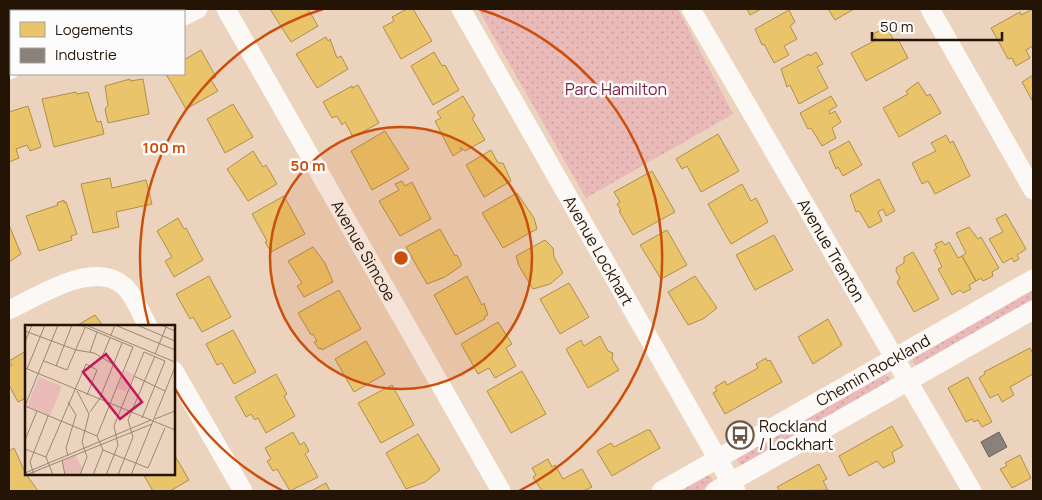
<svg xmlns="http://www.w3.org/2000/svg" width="1042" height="500" viewBox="0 0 1042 500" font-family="Manrope,sans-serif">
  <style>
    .green { fill: url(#green-dots) }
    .homes { fill: #e9c46a; stroke: #ae8f4c }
    .industry { fill: #8a817c; stroke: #6b6058 }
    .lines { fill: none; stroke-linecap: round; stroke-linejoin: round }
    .minor { stroke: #fcf8f5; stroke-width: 19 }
    .ring { fill: none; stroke: #cb4f0b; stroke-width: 2.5 }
    .labels { text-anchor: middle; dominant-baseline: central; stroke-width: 5; stroke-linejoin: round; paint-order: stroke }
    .park-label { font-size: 16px; fill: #781a3d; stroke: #fcfcfc }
    .street-label { font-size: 16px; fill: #241405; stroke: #fcfcfc }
    .poi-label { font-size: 16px; fill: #241405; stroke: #fcfcfc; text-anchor: start }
    .inset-road { fill: none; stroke: #9b8773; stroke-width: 1 }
    .view { fill: #c2185b; fill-opacity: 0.15; stroke: #c2185b; stroke-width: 2.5 }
    .inset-edge { fill: none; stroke: #241405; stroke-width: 2.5 }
    .centre { fill: #cb4f0b; stroke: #fcfcfc; stroke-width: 2.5 }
    .ring-label { font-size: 15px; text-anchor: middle; font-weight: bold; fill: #cb4f0b; stroke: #fcfcfc; stroke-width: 5; stroke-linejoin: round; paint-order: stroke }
  </style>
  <defs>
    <pattern id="green-dots" width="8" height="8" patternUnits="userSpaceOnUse" patternTransform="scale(1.25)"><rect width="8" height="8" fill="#eabab9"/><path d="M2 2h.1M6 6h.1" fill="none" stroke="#c99f9e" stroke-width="1.8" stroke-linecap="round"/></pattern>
  </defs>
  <rect width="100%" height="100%" fill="#ebd3bd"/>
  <path class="green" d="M 478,9 L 678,9 L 733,114 L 586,198 Z
    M 1033,289 L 1033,301 L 918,366 L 913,363 L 913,358 Z
    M 883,374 L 890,378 L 889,383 L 742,465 L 738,462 L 737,458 Z
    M 707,475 L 712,477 L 713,483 L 699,491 L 678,491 Z"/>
  <path class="homes" d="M 9,9 L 61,9 L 61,11 L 11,11 L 11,22 L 9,22 Z
    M 270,9 L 308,9 L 318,26 L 291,42 Z
    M 407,9 L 413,9 L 432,41 L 401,59 L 383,27 L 394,21 L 392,17 Z
    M 747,9 L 761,9 L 750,15 Z
    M 828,9 L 854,9 L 835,20 Z
    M 1033,9 L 1033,46 L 1026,50 L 1030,58 L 1016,66 L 1012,58 L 1008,59 L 991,28 L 1020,12 L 1021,15 Z
    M 789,10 L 795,22 L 790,26 L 797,39 L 784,46 L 789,55 L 774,63 L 764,44 L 762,45 L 755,29 Z
    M 887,27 L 894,41 L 898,39 L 908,58 L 866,81 L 851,53 L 876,40 L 873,34 Z
    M 326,37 L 328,41 L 330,39 L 337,58 L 341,56 L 348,69 L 317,88 L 296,54 Z
    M 201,50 L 216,77 L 211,80 L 218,91 L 186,109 L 166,74 L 184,74 L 184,60 Z
    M 434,52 L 442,66 L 445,65 L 459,90 L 433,105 L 411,66 Z
    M 816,52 L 823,64 L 817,67 L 828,88 L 799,104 L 790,85 L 787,87 L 781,69 L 809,54 L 810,56 Z
    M 1033,75 L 1033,102 L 1022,82 Z
    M 130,79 L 130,81 L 143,79 L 149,114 L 108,123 L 105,109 L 108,105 L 105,86 Z
    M 918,82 L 927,96 L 930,94 L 941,113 L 899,137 L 883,108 L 908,94 L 906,91 Z
    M 358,85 L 379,123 L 353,137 L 345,122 L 342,125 L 337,116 L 332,118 L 323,102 L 352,86 L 352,88 Z
    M 76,92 L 77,94 L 88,92 L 97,122 L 101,121 L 104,134 L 54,147 L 42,99 Z
    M 463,96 L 475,116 L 472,118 L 485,140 L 465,151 L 460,147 L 462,150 L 453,156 L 435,121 L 441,118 L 437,112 Z
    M 831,96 L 837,106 L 829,111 L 830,114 L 835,111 L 841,122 L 832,128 L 836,138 L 822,146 L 811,128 L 808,129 L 800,113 Z
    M 233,104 L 253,137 L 225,153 L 207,119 Z
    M 28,106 L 41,147 L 30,151 L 27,145 L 16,149 L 19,158 L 9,162 L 9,112 Z
    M 385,131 L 409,169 L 372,190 L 351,151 Z
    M 718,134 L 739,171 L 701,192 L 687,166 L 682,169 L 676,159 Z
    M 946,135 L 950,143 L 953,141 L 970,176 L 935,194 L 928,181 L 922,184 L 912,163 L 936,151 L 931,143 Z
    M 849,141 L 862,165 L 843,176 L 838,167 L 836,169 L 829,152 Z
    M 491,150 L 498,163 L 503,163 L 511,181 L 484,197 L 466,165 Z
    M 253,151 L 263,167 L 266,165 L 277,184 L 248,201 L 227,169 Z
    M 652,171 L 675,212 L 633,235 L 619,211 L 621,210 L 617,204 L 620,202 L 614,192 Z
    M 110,178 L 112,188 L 146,180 L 152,204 L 116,212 L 119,227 L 93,233 L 81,184 Z
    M 879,179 L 895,211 L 886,216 L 883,209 L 878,212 L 882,221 L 869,228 L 859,211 L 856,212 L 850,195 Z
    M 402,181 L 405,186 L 412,182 L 431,219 L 400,236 L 379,201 L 399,190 L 395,184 Z
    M 742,184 L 751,201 L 756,198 L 768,222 L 731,244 L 708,204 Z
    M 517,193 L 534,218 L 537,229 L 503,248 L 482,213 Z
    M 284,196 L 305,234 L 271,252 L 265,242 L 267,241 L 252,214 Z
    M 64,200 L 64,203 L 66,202 L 77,234 L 71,236 L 72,240 L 39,251 L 26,216 L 58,205 L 57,203 Z
    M 1006,214 L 1026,249 L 1017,255 L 1019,259 L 1014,262 L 1012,258 L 1003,263 L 989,239 L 1003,232 L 996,219 Z
    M 178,218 L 184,229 L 186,228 L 203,260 L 174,277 L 165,261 L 172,257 L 157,231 Z
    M 9,225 L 21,254 L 9,262 Z
    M 969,227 L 978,239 L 981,237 L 999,268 L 992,272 L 993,276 L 983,281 L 981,278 L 976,281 L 962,256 L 966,253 L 956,233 Z
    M 440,229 L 455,256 L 457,255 L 461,263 L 461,266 L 445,277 L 427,284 L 406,247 Z
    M 667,230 L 687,265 L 661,279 L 640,245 Z
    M 774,235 L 793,270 L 755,290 L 736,255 Z
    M 545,240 L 553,248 L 554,257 L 563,273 L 550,284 L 533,289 L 519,266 L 516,256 Z
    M 942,241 L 945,245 L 949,242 L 958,258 L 962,256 L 976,281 L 969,285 L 971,289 L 963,293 L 960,290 L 952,295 L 938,269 L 942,267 L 934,250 L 937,248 L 935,244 Z
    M 313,247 L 325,263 L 333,282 L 304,297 L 297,286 L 302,283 L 288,261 Z
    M 913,252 L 939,299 L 914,312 L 897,282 L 900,278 L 896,271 L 897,267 L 904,263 L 904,257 Z
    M 209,276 L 231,317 L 202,332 L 193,317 L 190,319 L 176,294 Z
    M 467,276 L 482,305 L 484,303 L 488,315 L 484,317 L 485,319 L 456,335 L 434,295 Z
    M 695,276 L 717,308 L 703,319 L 688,325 L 668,292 Z
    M 569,283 L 589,317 L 560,334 L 540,299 Z
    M 339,290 L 361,329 L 322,350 L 321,348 L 319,349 L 314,342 L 317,341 L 313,334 L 311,335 L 298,313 Z
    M 95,315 L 103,326 L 76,326 Z
    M 828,319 L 842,345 L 813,364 L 798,337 Z
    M 498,322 L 512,344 L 506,348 L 516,366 L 495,378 L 489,368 L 478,374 L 461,344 Z
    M 233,330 L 256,372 L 234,384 L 222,363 L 217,365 L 206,344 Z
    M 600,336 L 608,351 L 613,353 L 612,359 L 619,370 L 588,388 L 566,349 L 581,340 L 584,346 Z
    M 366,341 L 385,374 L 354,392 L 335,359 Z
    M 1030,348 L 1033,354 L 1033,374 L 1010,387 L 1014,395 L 1002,402 L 998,394 L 990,398 L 979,378 L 985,374 L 984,372 Z
    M 26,351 L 26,398 L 18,402 L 9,385 L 9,367 L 12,365 L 9,361 Z
    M 766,358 L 767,361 L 770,360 L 782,382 L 725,414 L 713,393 L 717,391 L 715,387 L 725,381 L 727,385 L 758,368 L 756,364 Z
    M 522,371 L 546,414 L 511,433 L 487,391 Z
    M 276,374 L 287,394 L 284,396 L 295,416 L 266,433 L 258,418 L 255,420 L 251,414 L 246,417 L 235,397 Z
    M 968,377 L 992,422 L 982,427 L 978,420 L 974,422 L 972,419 L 966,422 L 948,388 Z
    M 392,385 L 414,425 L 381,443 L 358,403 Z
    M 892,426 L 903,446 L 892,452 L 895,462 L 883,468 L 877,461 L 849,476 L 839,456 Z
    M 647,430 L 650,430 L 660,448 L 612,476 L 597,451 L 611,443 L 614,447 Z
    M 293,432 L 300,445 L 304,442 L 309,451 L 305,454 L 318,477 L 290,491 L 277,469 L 273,471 L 267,461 L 271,459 L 265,448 Z
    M 418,434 L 440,470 L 425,482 L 406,489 L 386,453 Z
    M 14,448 L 26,474 L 38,491 L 9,491 L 9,451 Z
    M 174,454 L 189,480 L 170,491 L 153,491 L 143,474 L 174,474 Z
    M 1020,455 L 1031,478 L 1012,488 L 1000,469 L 1007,466 L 1005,463 Z
    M 548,459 L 552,467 L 555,465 L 563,479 L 582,469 L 592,487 L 583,491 L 542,491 L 533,477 L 536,475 L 532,468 Z
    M 819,464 L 827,479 L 823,481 L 828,490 L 780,491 L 777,487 Z
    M 326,483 L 330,491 L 311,491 Z"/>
  <path class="industry" d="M 999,432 L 1007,447 L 989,457 L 981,442 Z"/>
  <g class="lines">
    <g class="minor">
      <path id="s1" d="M 226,9 L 501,491"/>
      <path id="s2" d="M 461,9 L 736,491"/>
      <path id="s3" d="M 691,9 L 972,491"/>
      <path d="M 930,9 L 1033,190"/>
      <path d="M 184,16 L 198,9"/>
      <path d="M 9,70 L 11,69"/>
      <path d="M 9,310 C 39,296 94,259 124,286 C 134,295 141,314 148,326"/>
      <path d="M 174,371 L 243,491"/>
      <path id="s4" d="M 661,491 L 1033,279"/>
      <path d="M 715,491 L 1033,310"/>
    </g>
  </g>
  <circle cx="401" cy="258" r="131" fill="#cb4f0b" fill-opacity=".12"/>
  <g class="ring">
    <circle cx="401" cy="258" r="131"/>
    <path d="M283 491A261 261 0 0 1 174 387M149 326A261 261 0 0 1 323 9M479 9A261 261 0 0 1 519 491"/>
  </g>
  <defs>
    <g id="bus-ring" transform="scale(1.4375)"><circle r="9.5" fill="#fcfcfc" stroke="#6a5745" stroke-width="1.5"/><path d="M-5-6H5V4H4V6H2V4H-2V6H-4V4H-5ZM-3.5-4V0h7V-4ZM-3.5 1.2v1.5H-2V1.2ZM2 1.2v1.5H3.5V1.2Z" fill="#6a5745"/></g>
  </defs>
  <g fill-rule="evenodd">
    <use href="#bus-ring" x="740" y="435"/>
  </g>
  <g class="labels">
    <g class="park-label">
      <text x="616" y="89">Parc Hamilton</text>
    </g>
    <g class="street-label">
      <text stroke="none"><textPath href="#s2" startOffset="278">Avenue Lockhart</textPath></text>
      <text stroke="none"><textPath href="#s1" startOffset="278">Avenue Simcoe</textPath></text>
      <text stroke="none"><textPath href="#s3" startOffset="279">Avenue Trenton</textPath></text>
      <text stroke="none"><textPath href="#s4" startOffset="244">Chemin Rockland</textPath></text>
    </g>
    <g class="poi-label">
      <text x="759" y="426">Rockland<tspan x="759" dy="18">/ Lockhart</tspan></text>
    </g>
  </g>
  <g transform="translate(25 325)">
    <rect width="150" height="150" fill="#ebd3bd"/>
    <path d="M 100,45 L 109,50 L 101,67 L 92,63 ZM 14,52 L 37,61 L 25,91 L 2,81 ZM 50,130 L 58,144 L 55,150 L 40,150 L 37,135 Z" fill="#eabab9"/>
    <path d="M11 61a7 7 0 1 1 14 0a7 7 0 1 1-14 0Z" fill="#eabab9"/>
    <path class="inset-road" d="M 55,0 L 108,22 L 72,111 L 78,125 L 68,150M 61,0 L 150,37M 112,0 L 150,16M 136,0 L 150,6M 0,6 L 51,25 L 69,28 L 88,39M 86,10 L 90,0 L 150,25M 0,17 L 7,0M 65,27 L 72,7M 130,29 L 142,0M 77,32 L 85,13M 19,36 L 42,45 L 60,3M 31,41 L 47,0M 0,43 L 150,105M 2,44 L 20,0M 109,51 L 140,66M 52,66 L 64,89 L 57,117 L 62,132 L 55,150M 0,81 L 33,0M 0,81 L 72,111M 65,87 L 75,73 L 97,18M 130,94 L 150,86M 0,115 L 12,86M 0,124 L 21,132M 78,125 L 123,143 L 140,103M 43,131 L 41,123 L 51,90 L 43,77M 37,135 L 40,150M 0,148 L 126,95M 1,150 L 127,99M 9,150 L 5,137 L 23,91M 28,150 L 21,132 L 61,39 L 72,45 L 62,70M 81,150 L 93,120 L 89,101 L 119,27 L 140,36 L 117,93M 93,150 L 108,112 L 103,95 L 130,31M 106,150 L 150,42"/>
    <path class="view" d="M 81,29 L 117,77 L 95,94 L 58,47 Z"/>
    <rect width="150" height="150" class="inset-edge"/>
  </g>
  <circle cx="401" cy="258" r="8" class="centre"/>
  <g class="ring-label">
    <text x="164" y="153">100 m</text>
    <text x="308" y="171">50 m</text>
  </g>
  <rect width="1042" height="500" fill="none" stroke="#241405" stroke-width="20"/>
  <rect x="10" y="10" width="175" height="65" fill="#fcfcfc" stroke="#a69f99"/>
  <rect x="20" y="22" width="25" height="15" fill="#e9c46a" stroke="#a69f99"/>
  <text x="55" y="35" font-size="15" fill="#241405">Logements</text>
  <rect x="20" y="48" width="25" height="15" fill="#8a817c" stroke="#a69f99"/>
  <text x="55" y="60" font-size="15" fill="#241405">Industrie</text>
  <path d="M872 32v8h130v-8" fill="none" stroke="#241405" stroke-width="2.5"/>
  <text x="880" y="32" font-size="15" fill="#241405" stroke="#fcfcfc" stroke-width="4" paint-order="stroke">50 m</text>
</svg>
